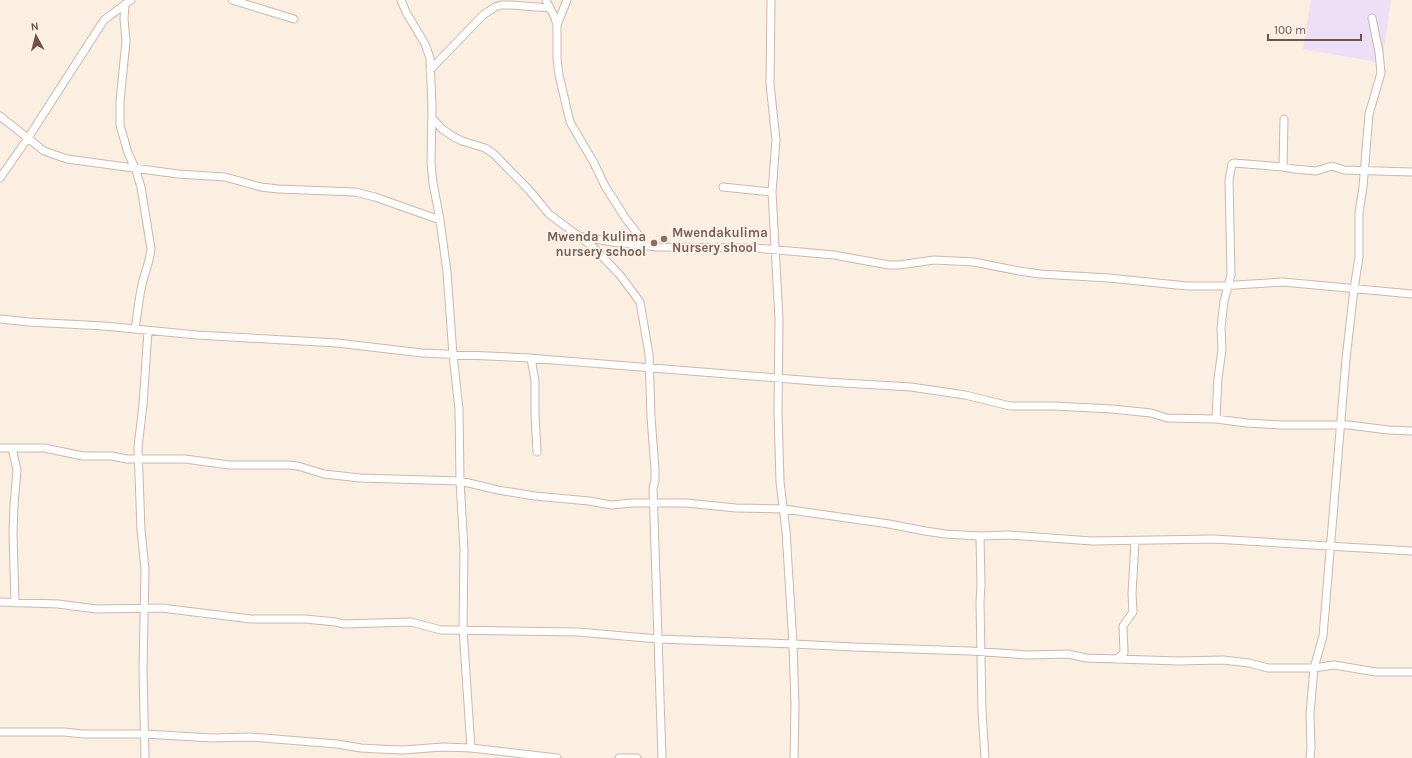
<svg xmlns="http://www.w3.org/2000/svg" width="1412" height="758" viewBox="0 0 1412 758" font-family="Karla,sans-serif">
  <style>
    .education { fill: #ecdff7 }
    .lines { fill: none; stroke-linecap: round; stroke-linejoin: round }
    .minor-casing { stroke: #ceb7ac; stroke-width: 9 }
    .minor { stroke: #fff; stroke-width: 7 }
    .education-dot { fill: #8d6e63; stroke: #fef3e8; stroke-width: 1.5 }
    .labels { text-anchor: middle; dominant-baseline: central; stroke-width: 3.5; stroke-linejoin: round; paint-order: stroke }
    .education-label { font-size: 13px; font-weight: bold; fill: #785e54; stroke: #fef3e8; text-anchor: start }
  </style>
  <rect width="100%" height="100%" fill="#fbefe2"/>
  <path class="education" d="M 1311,0 L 1391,0 L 1382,63 L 1303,49 Z"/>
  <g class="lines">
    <g class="minor-casing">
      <path id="minor" d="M 232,0 L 294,19
        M 401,0 L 406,12 L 425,44 L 430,58 L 432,107 L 431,163 L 433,183 L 440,220 L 447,272 L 453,355 L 459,409 L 460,481 L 464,550 L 463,629 L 471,748
        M 546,0 L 555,18 L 557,25 L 557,59 L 559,75 L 570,122 L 594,163 L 605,186 L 626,219 L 641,238 L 639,245
        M 771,0 L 770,84 L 776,140 L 772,192 L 779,319 L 778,412 L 780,482 L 786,531 L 793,644 L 795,705 L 794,758
        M 125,4 L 124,19 L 126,41 L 120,101 L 120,125 L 128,153 L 135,168 L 141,187 L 151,249 C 150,259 147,267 144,277 C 139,293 138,312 135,329
        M 557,25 L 567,0
        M 430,70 L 483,15 L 495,7 L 501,5 L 511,5 L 550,8
        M 0,116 L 44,151 L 67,159 L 178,174 L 225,177 L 261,187 L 278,189 L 355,192 L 375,197 L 440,220
        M 432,118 L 442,129 L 454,137 L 462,141 L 485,148 L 494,154 L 529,190 L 549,214 L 592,246 L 620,275 L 640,302 L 649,354 L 651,417 L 655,469 L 655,481 L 653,488 L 662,758
        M 1284,119 L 1283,167 L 1294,169 L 1316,171 L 1332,166 L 1344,170 L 1412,172
        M 0,178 L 28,138 L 104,20 L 131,0
        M 723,187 L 772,192
        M 578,236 L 612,242 L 658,247 L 755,248 L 834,255 L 889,265 L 899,265 L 934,260 L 974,262 L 1019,271 L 1040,274 L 1109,278 L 1187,286 L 1219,286 L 1283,282 L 1412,294
        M 0,319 L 29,322 L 104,326 L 197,335 L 337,343 L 422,353 L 529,358 L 826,382 L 911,387 L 965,395 L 1010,406 L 1054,406 L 1112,409 L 1151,413 L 1167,418 L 1216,419 L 1247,423 L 1281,425 L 1349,425 L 1388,430 L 1412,431
        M 531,358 L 535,381 L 535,414 L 537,452
        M 1216,419 L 1218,378 L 1222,350 L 1221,328 L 1224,301 L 1231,275 L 1229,180 L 1232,164 L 1234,163 L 1283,167
        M 0,448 L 44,448 L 83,456 L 112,456 L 127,459 L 185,459 L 229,465 L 288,465 L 298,466 L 324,474 L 360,478 L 460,481 L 498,490 L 535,496 L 589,501 L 611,505 L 632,503 L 686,503 L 736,508 L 784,509 L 889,524 L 925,531 L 945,534 L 980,536 L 1008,535 L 1092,541 L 1214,539 L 1412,551
        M 12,448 L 17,470 L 14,505 L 13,534 L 15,603
        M 980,536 L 981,585 L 980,602 L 982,710 L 985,758
        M 0,602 L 58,604 L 96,609 L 161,608 L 251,619 L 305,619 L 336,622 L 343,624 L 411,622 L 441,630 L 450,630 L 578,632 L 658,639 L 793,644 L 853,647 L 970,651 L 1028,655 L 1068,654 L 1086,658 L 1179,661 L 1223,660 L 1249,663 L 1268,668 L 1314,668 L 1334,665 L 1376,672 L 1412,672
        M 1117,659 L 1124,653 L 1123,626 L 1133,612 L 1132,594 L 1135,541
        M 0,732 L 64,732 L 83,734 L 145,734 L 212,738 L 250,737 L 337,744 L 361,748 L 378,749 L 403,750 L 443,747 L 471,748 L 557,758
        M 145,758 L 143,670 L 145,569 L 141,530 L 138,447 L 143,405 L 148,331
        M 619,758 L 637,758
        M 1310,758 L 1311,748 L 1310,714 L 1314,668 L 1323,636 L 1346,359 L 1354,289 L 1359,257 L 1359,213 L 1363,187 L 1369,114 L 1381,73 L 1379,52 L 1372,18"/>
    </g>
    <use href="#minor" class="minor"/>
  </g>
  <g class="education-dot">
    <circle cx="664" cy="239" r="4"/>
    <circle cx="654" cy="243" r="4"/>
  </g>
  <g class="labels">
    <g class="education-label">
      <text x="672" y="232">Mwendakulima<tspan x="672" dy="15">Nursery shool</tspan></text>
      <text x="646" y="236" text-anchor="end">Mwenda kulima<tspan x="646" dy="15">nursery school</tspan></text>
    </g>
  </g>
  <g transform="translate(36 36) rotate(353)" stroke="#fef3e8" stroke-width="3" paint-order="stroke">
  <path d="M0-3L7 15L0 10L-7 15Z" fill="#72534a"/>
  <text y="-6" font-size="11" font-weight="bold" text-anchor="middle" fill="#72534a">N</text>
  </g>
  <path d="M1268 34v6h93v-6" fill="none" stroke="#72534a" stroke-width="2"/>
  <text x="1274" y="34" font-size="12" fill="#72534a" stroke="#fef3e8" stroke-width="3" paint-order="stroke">100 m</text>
</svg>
